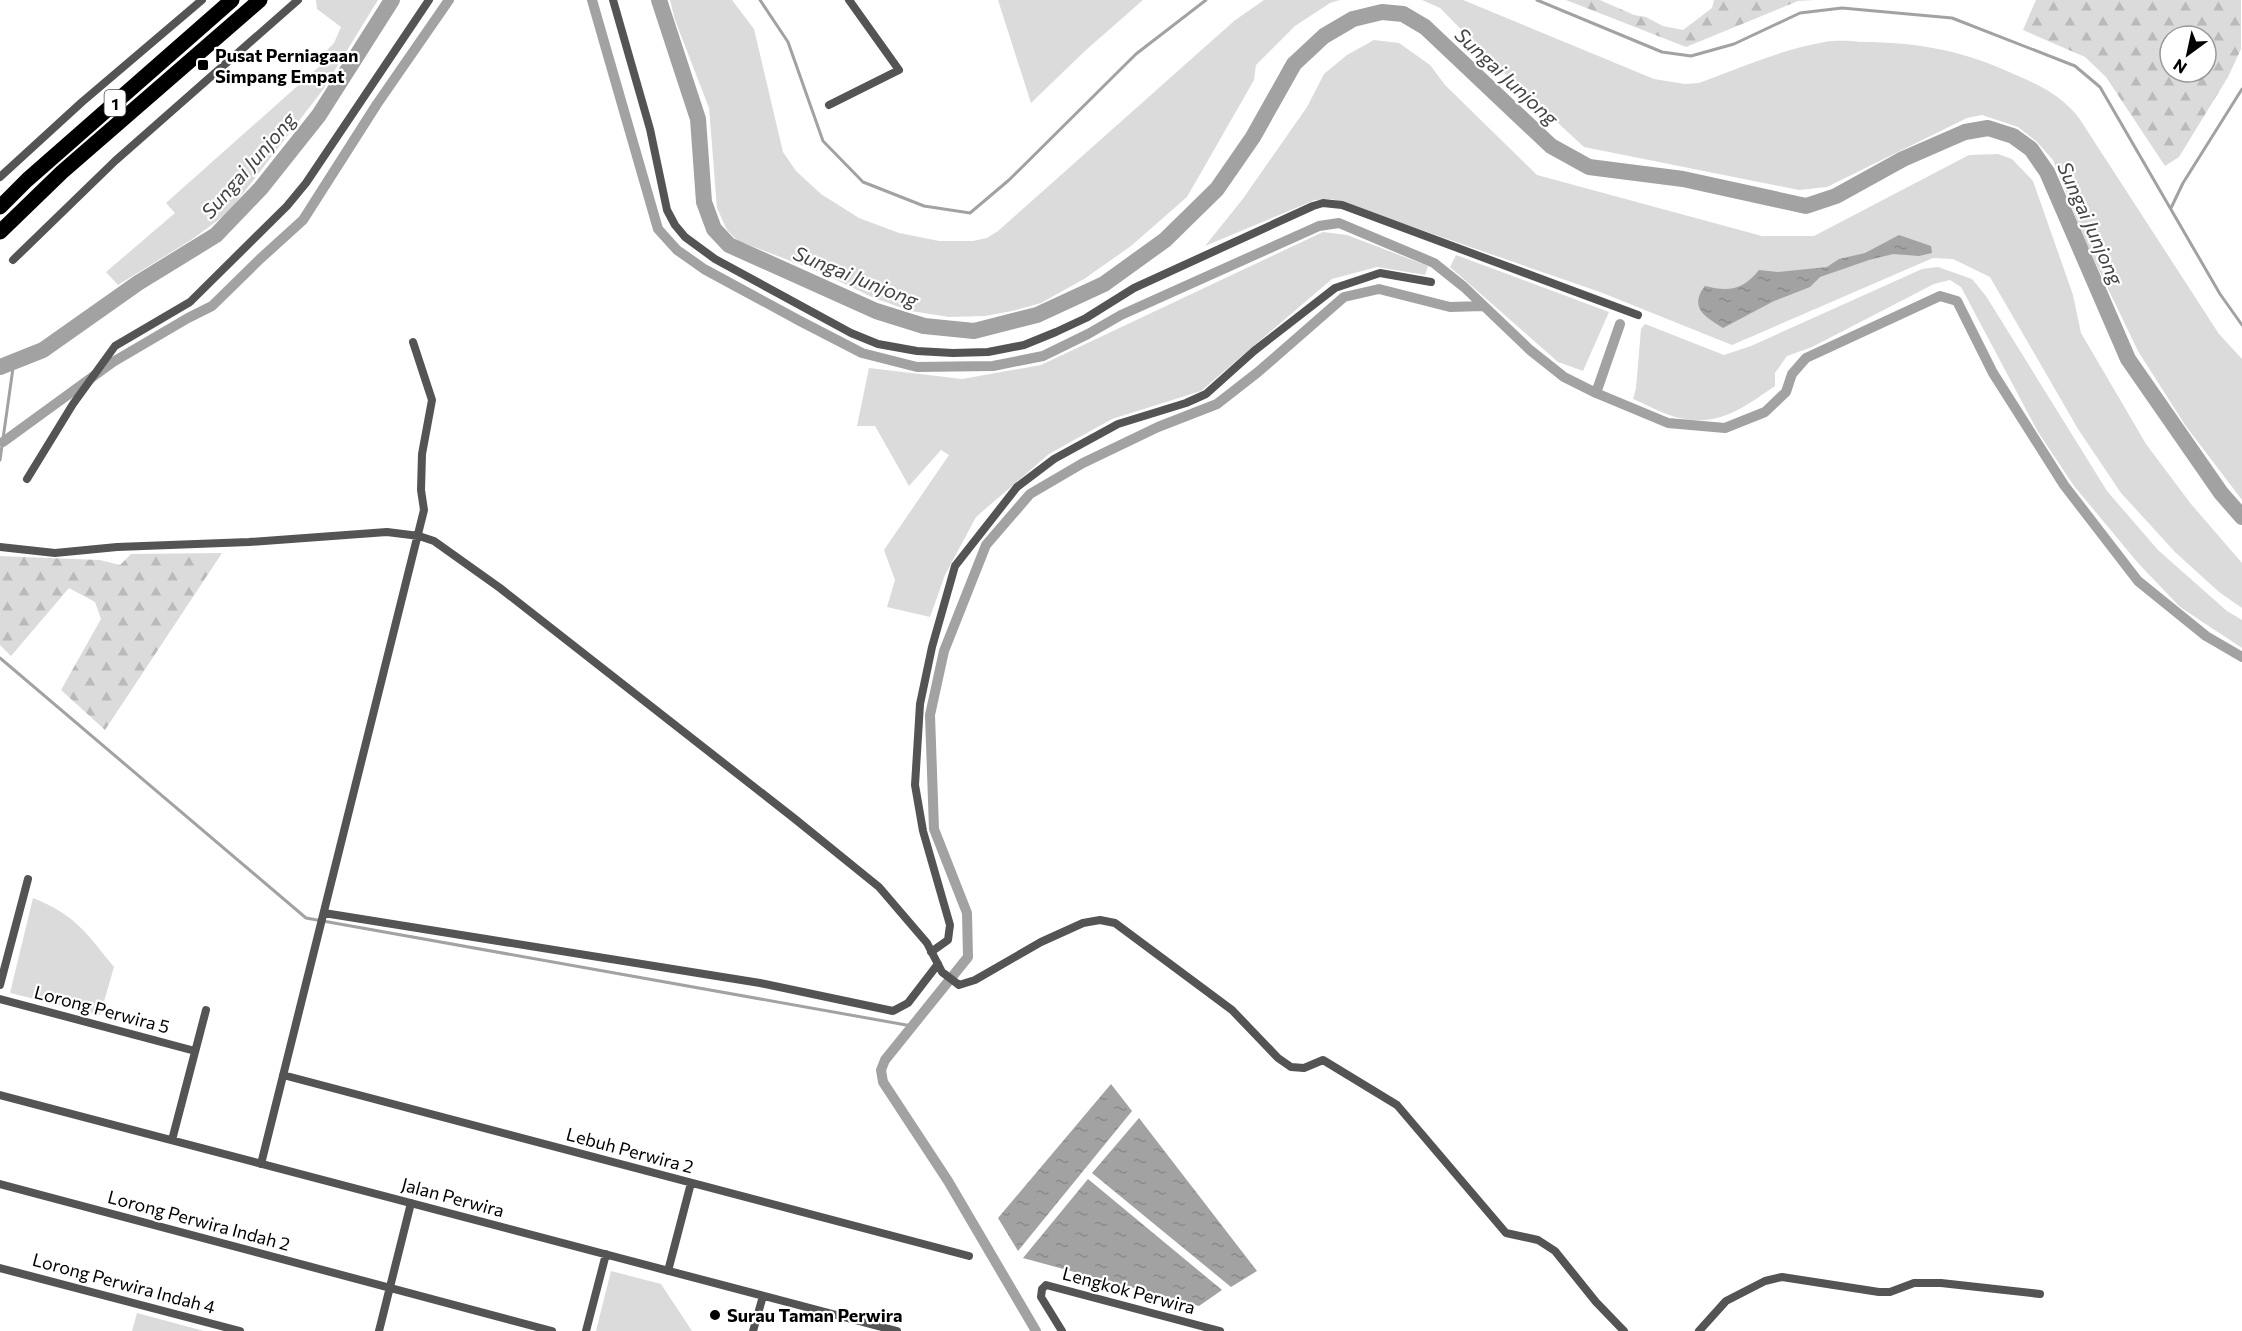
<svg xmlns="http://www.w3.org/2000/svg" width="2242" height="1331" viewBox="0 0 2242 1331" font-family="Commissioner,sans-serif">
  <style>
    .green { fill: #dbdbdb }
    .forest { fill: url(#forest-firs); fill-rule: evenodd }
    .water { fill: url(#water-ripples) }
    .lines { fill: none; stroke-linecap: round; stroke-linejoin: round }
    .stream { stroke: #a2a2a2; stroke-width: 3 }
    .canal { stroke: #a2a2a2; stroke-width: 10 }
    .river { stroke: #a2a2a2; stroke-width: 16 }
    .street { stroke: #545454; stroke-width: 8 }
    .highway { stroke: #000; stroke-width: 15 }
    .poi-dot { fill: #000; stroke: #fff; stroke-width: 2 }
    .labels { text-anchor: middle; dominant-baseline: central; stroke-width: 4.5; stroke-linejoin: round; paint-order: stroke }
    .shield { fill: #fff; stroke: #4c4c4c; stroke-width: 1.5 }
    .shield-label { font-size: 16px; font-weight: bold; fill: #000 }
    .poi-label { font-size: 18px; font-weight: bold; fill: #000; stroke: #fff; text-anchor: start }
    .street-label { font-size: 18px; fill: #000; stroke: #fff }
    .water-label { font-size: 20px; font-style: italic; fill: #434343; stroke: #fff }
  </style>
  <defs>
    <pattern id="forest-firs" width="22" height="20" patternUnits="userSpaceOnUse" patternTransform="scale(1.5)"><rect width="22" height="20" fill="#dbdbdb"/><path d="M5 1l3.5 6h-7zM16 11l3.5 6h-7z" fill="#bababa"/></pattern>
    <pattern id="water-ripples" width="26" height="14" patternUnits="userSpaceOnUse" patternTransform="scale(1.5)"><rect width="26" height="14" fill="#a2a2a2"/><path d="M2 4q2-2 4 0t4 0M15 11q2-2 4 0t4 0" fill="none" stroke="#8a8a8a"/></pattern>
  </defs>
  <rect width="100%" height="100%" fill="#fff"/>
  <path class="green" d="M 316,0 L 378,0 L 322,91 L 228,213 L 191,240 L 118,285 L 106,272 L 175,213 L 166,203 L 321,65 L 321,56 L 334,43 L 341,27 L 317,9 Z
    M 670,0 L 732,0 L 754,29 L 783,152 L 796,171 L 821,194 L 859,218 L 899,233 L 939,241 L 973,241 L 987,238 L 998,231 L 1234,21 L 1264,0 L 1340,0 L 1330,3 L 1295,26 L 1256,65 L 1254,80 L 1187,197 L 1131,246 L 1084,279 L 1041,303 L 1012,311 L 985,316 L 949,317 L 911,311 L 874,298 L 820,272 L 738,241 L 727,230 L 717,208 L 709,108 L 675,20 Z
    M 998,0 L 1143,0 L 1086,50 L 1031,103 Z
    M 1422,0 L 1463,0 L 1654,79 L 1685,84 L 1699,83 C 1740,68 1782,49 1825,42 C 1836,40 1850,41 1861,42 C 1918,42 1965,51 2016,75 C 2041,86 2062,96 2079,118 L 2219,334 L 2242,359 L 2242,500 L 2185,425 L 2138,351 L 2086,243 L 2053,160 L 2036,141 L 2018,127 L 1982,115 L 1967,118 L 1827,187 L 1799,190 L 1584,147 L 1509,78 L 1440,8 Z
    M 1374,40 L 1399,43 L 1430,65 L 1445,85 L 1537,175 L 1762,236 L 1814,236 L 1969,155 L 1998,154 L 2012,159 L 2033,181 L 2073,295 L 2081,333 L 2146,444 L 2191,504 L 2242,563 L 2242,608 L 2219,592 L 2175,552 L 2121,493 L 2078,429 L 1990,277 L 1953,259 L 1933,258 L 1732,345 L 1600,292 L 1332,199 L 1315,200 L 1205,246 L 1242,200 L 1307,107 L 1324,74 L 1347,55 Z
    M 1323,232 L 1347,235 L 1428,266 L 1425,275 L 1377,267 L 1332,279 L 1201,391 L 1112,419 L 1049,454 L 976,517 L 945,575 L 930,617 L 887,607 L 895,580 L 884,550 L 949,455 L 941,450 L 909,486 L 875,426 L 857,426 L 869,368 L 962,379 L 1041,365 Z
    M 1456,255 L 1609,312 L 1583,371 L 1558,362 L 1450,267 Z
    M 1938,267 L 1972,279 L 1986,296 L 2107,491 L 2158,550 L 2227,611 L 2242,620 L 2242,648 L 2180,607 L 2138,563 L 2074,486 L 2038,432 L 1961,287 L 1950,280 L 1934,284 L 1812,347 L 1787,356 L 1775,373 L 1775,386 C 1740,410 1716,429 1672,416 C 1659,412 1646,404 1633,399 L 1636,388 L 1641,329 L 1645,324 L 1724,355 L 1751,346 L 1922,269 Z
    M 33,898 C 76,915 86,933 114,967 L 100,1015 L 10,993 Z
    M 611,1271 L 661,1284 L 692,1331 L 596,1331 Z
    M 137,1313 L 204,1331 L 132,1331 Z"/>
  <path class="forest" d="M 1566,0 L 1600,0 L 1634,15 L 1646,17 L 1663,26 L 1683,30 L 1712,8 L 1714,0 L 1815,0 L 1798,1 L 1686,47 Z
    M 2036,0 L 2241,0 L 2241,49 L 2228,77 L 2179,157 L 2165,166 L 2106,77 L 2085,57 L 2023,30 ZM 2170,36 L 2206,36 L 2206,72 L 2170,72 Z
    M 222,553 L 105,730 L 61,690 L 101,619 L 95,602 L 69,588 L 11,656 L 0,645 L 0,556 L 100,560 L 120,565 L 131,554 Z"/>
  <path class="water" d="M 1899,235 L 1931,246 L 1932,253 L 1919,256 L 1893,254 L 1869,260 L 1820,277 L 1810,287 L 1774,301 L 1723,328 C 1706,317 1688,308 1705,286 C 1729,292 1743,290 1759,270 L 1778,272 L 1827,267 L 1839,259 L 1865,253 Z
    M 1111,1084 L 1132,1111 L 1018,1251 L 998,1218 Z
    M 1139,1118 L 1257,1271 L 1231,1287 L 1092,1173 Z
    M 1088,1179 L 1222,1290 L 1199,1306 L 1023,1258 Z"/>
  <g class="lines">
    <path class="stream" d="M 760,0 L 788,42 L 823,141 L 863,182 L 924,206 L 970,213 L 1009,180 L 1136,54 L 1206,0
      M 1537,0 L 1662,52 L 1691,56 L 1734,44 L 1800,13 L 1842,8 L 1952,18 L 2075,66 L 2100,87 L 2220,294 L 2242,325
      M 2171,208 L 2183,183 L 2242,89
      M 0,460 L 14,361
      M 0,658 L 306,918 L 912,1026"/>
    <path class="canal" d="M 592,0 L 658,229 L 677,250 L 704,269 L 800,321 L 862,353 L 917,367 L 993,366 L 1043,356 L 1088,334 L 1121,315 L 1319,226 L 1339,223 L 1434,263 L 1464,287 L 1530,350 L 1564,377 L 1596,393 L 1668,423 L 1725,428 L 1765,412 L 1786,392 L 1792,374 L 1806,358 L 1940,296 L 1957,301 L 1993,373 L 2064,485 L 2138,581 L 2206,636 L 2242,657
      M 1596,393 L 1620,324
      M 3,442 L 113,362 L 188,318 L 212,306 L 260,259 L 303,220 L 377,104 L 449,0
      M 1036,1331 L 948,1181 L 883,1082 L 881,1070 L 885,1060 L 968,957 L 967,913 L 934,829 L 930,715 L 944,651 L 986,545 L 1030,494 L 1083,463 L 1158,427 L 1217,404 L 1258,372 L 1344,297 L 1379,289 L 1450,307 L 1483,306"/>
    <path class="river" d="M 659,0 L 698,119 L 704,202 L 714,229 L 729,245 L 876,311 L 924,326 L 974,331 L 1037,315 L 1104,284 L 1165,240 L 1217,189 L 1253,137 L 1294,64 L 1324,36 L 1353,19 L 1382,12 L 1403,14 L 1425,27 L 1551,146 L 1589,167 L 1683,179 L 1806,206 L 1836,196 L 1903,159 L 1965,132 L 1988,128 L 2013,136 L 2031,149 L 2047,172 L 2128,359 L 2221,493 L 2242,517
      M 0,367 L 43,350 L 138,283 L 216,235 L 261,188 L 319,115 L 392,0"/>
    <path class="street" d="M 613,0 L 650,129 L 667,210 L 675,225 L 685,237 L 715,259 L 851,333 L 878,344 L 917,351 L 953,353 L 988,352 L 1024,345 L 1056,332 L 1086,318 L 1134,288 L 1313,206 L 1323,203 L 1342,205 L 1638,315
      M 829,105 L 899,70 L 849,0
      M 0,177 L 82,102 L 202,0
      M 13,260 L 115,161 L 298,0
      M 27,479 L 73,404 L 115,346 L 190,302 L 287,206 L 306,183 L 429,0
      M 0,547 L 55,553 L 117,547 L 249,542 L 387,532 L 419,536 L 434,541 L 500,588 L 795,819 L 879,887 L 927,943 L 942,972 L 959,985 L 975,980 L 1041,942 L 1083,923 L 1100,920 L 1115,923 L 1232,1010 L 1278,1058 L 1291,1067 L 1304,1068 L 1323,1060 L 1397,1105 L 1506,1233 L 1538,1240 L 1555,1251 L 1596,1302 L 1624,1331
      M 324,913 L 760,983 L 893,1011 L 908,1003 L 938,964
      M 931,952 L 948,940 L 950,925 L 923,831 L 915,785 L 920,704 L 932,647 L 955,566 L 1017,487 L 1054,459 L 1118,424 L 1186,403 L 1206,394 L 1254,351 L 1335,288 L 1380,273 L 1431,282
      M 0,985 L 28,879
      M 0,999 L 195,1051
      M 283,1075 L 969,1256
      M 0,1095 L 897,1331
      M 172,1140 L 206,1010
      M 261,1164 L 424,510 L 421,490 L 422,454 L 432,400 L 413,342
      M 0,1184 L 552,1331
      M 0,1268 L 240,1331
      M 668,1271 L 691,1183
      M 379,1331 L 411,1203
      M 586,1331 L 606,1254
      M 753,1331 L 763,1296
      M 1062,1331 L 1041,1297 L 1042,1289 L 1046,1285 L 1220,1331
      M 1699,1331 L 1726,1301 L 1765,1281 L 1782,1277 L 1879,1292 L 1890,1292 L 1914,1283 L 1941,1283 L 2040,1294"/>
    <path class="highway" d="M 0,207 L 27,180 L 232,0
      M 0,232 L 62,172 L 260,0"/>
  </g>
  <g class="poi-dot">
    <rect x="197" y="59" width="12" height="12" rx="3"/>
    <circle cx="715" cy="1315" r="6"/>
  </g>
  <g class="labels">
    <rect class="shield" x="104.5" y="90" width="21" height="26" rx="4.5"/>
    <g class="shield-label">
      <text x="115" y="103">1</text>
    </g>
    <g class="poi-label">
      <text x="215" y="55">Pusat Perniagaan<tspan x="215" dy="21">Simpang Empat</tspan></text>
      <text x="727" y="1315">Surau Taman Perwira</text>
    </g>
    <g class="street-label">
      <text transform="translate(102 1009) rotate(15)">Lorong Perwira 5</text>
      <text transform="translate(630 1150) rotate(15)">Lebuh Perwira 2</text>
      <text transform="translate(453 1197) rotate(15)">Jalan Perwira</text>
      <text transform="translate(199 1220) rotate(15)">Lorong Perwira Indah 2</text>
      <text transform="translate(124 1283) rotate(15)">Lorong Perwira Indah 4</text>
      <text transform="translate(1129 1290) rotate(15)">Lengkok Perwira</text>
    </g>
    <g class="water-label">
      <text transform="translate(1507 76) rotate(43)">Sungai Junjong</text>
      <text transform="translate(248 165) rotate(-49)">Sungai Junjong</text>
      <text transform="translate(2091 223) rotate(66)">Sungai Junjong</text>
      <text transform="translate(856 276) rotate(22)">Sungai Junjong</text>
    </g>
  </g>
  <g transform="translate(2188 54) rotate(213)"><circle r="28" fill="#ffffff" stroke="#999999" stroke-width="1.5"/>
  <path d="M0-4.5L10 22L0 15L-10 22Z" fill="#000000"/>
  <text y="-9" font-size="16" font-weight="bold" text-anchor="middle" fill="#000000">N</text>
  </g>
</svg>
